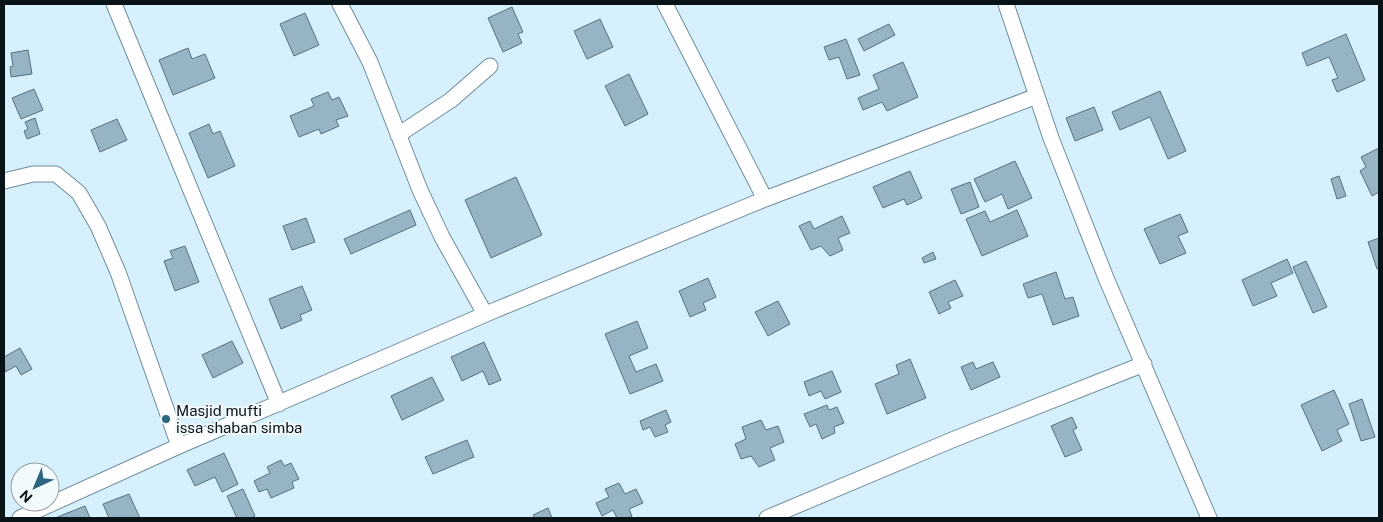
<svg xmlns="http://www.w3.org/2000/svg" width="1383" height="522" viewBox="0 0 1383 522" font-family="'Public Sans',sans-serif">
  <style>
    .building { fill: #96b4c3; stroke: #567281 }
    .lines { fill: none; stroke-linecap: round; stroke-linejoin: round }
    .street-casing { stroke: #6f8c9b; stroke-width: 17 }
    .street { stroke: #fff; stroke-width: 15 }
    .poi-dot { fill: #2c657e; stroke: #f3fafd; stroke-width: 2 }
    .labels { text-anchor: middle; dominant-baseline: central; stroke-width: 4; stroke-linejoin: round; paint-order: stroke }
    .poi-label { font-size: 15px; fill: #081318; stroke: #f3fafd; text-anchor: start }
  </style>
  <rect width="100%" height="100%" fill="#d7f0fd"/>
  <path class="building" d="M 512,7 L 523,32 L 518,34 L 522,43 L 503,52 L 488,18 Z
    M 305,13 L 319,45 L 294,56 L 280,24 Z
    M 600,19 L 613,47 L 587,59 L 574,31 Z
    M 889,24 L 895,35 L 864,51 L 858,39 Z
    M 1346,34 L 1365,80 L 1337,92 L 1332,80 L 1338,78 L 1329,57 L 1307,66 L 1302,53 Z
    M 846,39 L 860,75 L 847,79 L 839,57 L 829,60 L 824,47 Z
    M 188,48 L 192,59 L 205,54 L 215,78 L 173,95 L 159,60 Z
    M 28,50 L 32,74 L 11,77 L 10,67 L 13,66 L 11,53 Z
    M 903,62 L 918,97 L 887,111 L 882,102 L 863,110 L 858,98 L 879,89 L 873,75 Z
    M 629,74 L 648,114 L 625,126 L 605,86 Z
    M 34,89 L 43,110 L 21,119 L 12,98 Z
    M 1160,91 L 1186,151 L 1168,159 L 1150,117 L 1120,130 L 1112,112 Z
    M 328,92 L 332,100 L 339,97 L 348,116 L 336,120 L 339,126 L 321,134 L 319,129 L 299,137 L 290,116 L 314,106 L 311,99 Z
    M 1094,107 L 1103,130 L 1075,141 L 1066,118 Z
    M 35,118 L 40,134 L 27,139 L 24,131 L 28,129 L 25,122 Z
    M 117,119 L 127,140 L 100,152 L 91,130 Z
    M 209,124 L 213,134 L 220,131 L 235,166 L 208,178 L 189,133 Z
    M 1379,148 L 1379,192 L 1372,196 L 1360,171 L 1366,167 L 1361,157 Z
    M 1015,161 L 1032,198 L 1008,209 L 1002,194 L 985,202 L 974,179 Z
    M 910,171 L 922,198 L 907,205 L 904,199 L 883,208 L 873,187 Z
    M 1339,176 L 1346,196 L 1337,199 L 1331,179 Z
    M 516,177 L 542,235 L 491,258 L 465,200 Z
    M 970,182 L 979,207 L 961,214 L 951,189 Z
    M 410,210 L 416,225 L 351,254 L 344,239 Z
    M 1017,210 L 1028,236 L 982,256 L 966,219 L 985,211 L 990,222 Z
    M 1180,214 L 1188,232 L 1178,236 L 1186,253 L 1160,264 L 1144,229 Z
    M 842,216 L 850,233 L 838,238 L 843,250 L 830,256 L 821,246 L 811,250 L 799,226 L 810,221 L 814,229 Z
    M 306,218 L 315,242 L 292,250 L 283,226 Z
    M 1379,238 L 1379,269 L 1377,269 L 1368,242 Z
    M 185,246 L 199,282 L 175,291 L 164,261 L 173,258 L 170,251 Z
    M 933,252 L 936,259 L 924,263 L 922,258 Z
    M 1287,259 L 1293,273 L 1271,283 L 1277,296 L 1253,306 L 1242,280 Z
    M 1306,261 L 1327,307 L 1313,313 L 1293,267 Z
    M 1056,272 L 1065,299 L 1073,297 L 1079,316 L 1053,325 L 1042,294 L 1028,298 L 1023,284 Z
    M 708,278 L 716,297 L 703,303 L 706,310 L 690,317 L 679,291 Z
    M 955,280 L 963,296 L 948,302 L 951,308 L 939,314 L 929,292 Z
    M 302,286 L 312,310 L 300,315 L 302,320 L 281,329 L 269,299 Z
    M 778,301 L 790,324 L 768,336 L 755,312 Z
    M 637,321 L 648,348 L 629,356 L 636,372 L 656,364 L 663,381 L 630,394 L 605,334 Z
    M 232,341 L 243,363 L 213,378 L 202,355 Z
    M 484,342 L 501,380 L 489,385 L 483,371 L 462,381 L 451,357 Z
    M 20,348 L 32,369 L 21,375 L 16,366 L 5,372 L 4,357 Z
    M 910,359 L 926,398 L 887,414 L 875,384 L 899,374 L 896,365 Z
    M 973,362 L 976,369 L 993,362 L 1000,377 L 971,390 L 961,367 Z
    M 832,371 L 841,392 L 825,399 L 821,391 L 809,396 L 804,382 Z
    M 432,377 L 444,400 L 402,420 L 391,396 Z
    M 1334,390 L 1349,424 L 1337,430 L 1342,441 L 1322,451 L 1301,405 Z
    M 1362,399 L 1375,437 L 1361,441 L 1349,404 Z
    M 827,405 L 829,410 L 837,407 L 844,423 L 834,427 L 835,433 L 822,439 L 816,424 L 810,427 L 804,414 Z
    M 666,410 L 671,422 L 665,425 L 668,432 L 655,437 L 650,427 L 643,430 L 640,421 Z
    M 1072,417 L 1077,428 L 1073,430 L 1082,450 L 1065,457 L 1051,426 Z
    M 761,420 L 766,430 L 778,426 L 784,442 L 770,448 L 775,460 L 759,467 L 751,456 L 741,459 L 735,444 L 746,439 L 742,427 Z
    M 467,440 L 474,457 L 433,474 L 425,457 Z
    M 224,453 L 238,484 L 222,492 L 215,477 L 195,486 L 187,470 Z
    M 281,460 L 284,466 L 291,463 L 299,479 L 292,482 L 294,488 L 271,498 L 267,489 L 259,492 L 254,481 L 270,473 L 267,467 Z
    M 619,483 L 625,494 L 636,489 L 643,503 L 629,509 L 632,516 L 628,518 L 617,518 L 613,510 L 602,516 L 596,503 L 609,497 L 605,489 Z
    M 243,489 L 255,516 L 251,518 L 237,518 L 227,496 Z
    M 129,494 L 140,518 L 109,518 L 103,504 Z
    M 85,506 L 90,518 L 55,518 Z
    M 548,508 L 552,518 L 535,518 L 533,515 Z"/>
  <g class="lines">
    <g class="street-casing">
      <path id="street" d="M 114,4 L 279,404
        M 340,4 L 370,62 L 420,190 L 442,237 L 485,314
        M 665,4 L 765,199
        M 1006,4 L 1051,138 L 1106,278 L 1209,518
        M 398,135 L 451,100 L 490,66
        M 4,181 L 33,174 L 56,174 L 79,193 L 98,226 L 118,272 L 179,446
        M 20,518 L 179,446 L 493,311 L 765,199 L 1037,96
        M 767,518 L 952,440 L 1144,364"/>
    </g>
    <use href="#street" class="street"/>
  </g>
  <circle class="poi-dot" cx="166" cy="419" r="5"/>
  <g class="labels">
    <g class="poi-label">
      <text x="176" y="410">Masjid mufti<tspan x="176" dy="17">issa shaban simba</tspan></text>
    </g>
  </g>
  <rect width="1383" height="522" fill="none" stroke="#081318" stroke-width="10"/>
  <g transform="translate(35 487) rotate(224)"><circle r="24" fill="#f3fafd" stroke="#959ea1"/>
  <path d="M0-4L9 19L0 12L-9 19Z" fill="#2c657e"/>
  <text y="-8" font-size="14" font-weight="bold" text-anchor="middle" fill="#081318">N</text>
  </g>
</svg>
